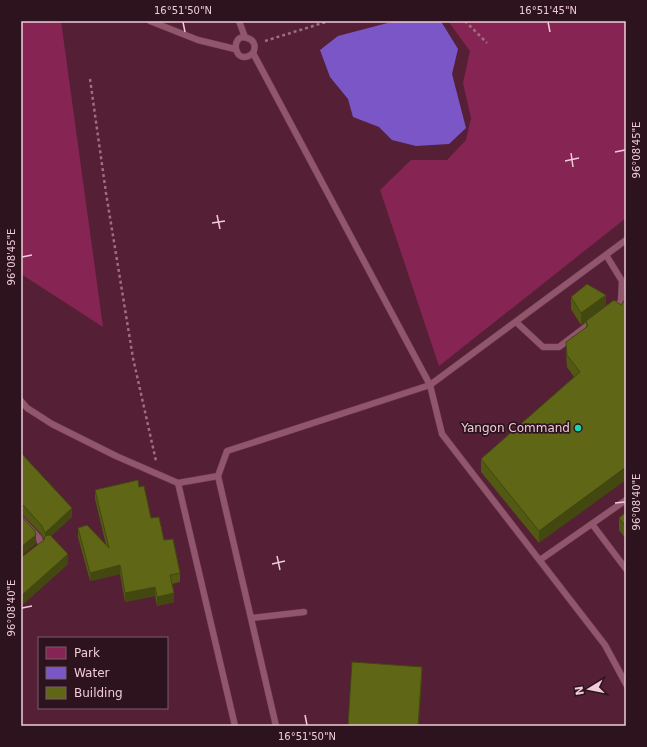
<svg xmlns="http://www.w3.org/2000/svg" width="647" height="747" viewBox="0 0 647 747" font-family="'DejaVu Sans',sans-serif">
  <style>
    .green { fill: #862553 }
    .water { fill: #7b56c7 }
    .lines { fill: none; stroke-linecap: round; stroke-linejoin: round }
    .lane-casing { stroke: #6f4056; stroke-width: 7 }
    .path { stroke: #9c6f81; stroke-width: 2.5; stroke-dasharray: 3 3; stroke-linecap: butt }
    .lane { stroke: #91556c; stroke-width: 6 }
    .wall { fill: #525913 }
    .shaded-wall { fill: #42480f }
    .building { fill: #5f6716; stroke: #42480f }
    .ticks { fill: none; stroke: #efccd8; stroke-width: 1.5 }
    .poi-dot { fill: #15d5b3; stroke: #2c131d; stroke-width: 1.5 }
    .labels { text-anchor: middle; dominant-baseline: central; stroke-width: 3.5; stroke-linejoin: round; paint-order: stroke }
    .poi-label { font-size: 12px; fill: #efccd8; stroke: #2c131d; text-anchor: end }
    .neatline { fill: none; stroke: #efccd8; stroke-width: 1.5 }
    .ticks-label { font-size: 10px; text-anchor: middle; fill: #efccd8 }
  </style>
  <rect width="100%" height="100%" fill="#551f36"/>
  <path class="green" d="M 21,21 L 61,21 L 103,327 L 21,274 Z
    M 448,21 L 626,21 L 626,218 L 439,366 L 380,190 L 411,160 L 447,160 L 466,140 L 471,118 L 463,83 L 470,51 Z"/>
  <path class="water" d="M 395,21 L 439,21 L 442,23 L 458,49 L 452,74 L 466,128 L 449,144 L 416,146 L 392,140 L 379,127 L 353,117 L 348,99 L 330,77 L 320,50 L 338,36 Z"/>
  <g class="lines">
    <g class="lane-casing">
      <path id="lane" d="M 150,21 L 198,40 L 235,49
        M 239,21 L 245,37
        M 253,53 C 234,69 229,32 247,38 C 255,40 256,47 253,53 L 430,385 L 442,434 L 605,645 L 626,684
        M 606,255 L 622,281 L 621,302 L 613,308
        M 516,322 L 543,347 L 559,347 L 592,322
        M 21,401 L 27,408 L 52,424 L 116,456 L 178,483 L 218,476
        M 178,483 L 235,726
        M 21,519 L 39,538 L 41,546 L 38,549
        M 592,524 L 626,569
        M 540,560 L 626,500
        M 251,618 L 304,612
        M 276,726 L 218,476 L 227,451 L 430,385 L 626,240"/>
    </g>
    <path class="path" d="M 465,21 L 487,43
      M 265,41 L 329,21
      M 90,79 L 106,193 L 133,358 L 156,461"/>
    <use href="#lane" class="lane"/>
  </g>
  <path class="wall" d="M 606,295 L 539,543 L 481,472 L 481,459 L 574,377 L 567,367 L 566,354 L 566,342 L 586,328 L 586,322 L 581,325 L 571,309 L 571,297 Z
    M 21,453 L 72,517 L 51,536 L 68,564 L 21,606 L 21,557 L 23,556 L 44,540 L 42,535 L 24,516 L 22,515 Z
    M 139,487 L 151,518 L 164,540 L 180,573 L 180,582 L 172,584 L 174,602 L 157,606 L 155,596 L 125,602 L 120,574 L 90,581 L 78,537 L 78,528 L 106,545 L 95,499 L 95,490 Z
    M 626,512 L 626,539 L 619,530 L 619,518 Z"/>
  <path class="shaded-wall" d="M 606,295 L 606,308 L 581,325 L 581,313 Z
    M 626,467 L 626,480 L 539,543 L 539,531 Z
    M 21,505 L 22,505 L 22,515 L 21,515 Z
    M 72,508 L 72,517 L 45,542 L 45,533 Z
    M 36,535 L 36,544 L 21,556 L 21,547 Z
    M 68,554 L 68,564 L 21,606 L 21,596 Z
    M 120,565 L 120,574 L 90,581 L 90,573 Z
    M 155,587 L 155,596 L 125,602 L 125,593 Z
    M 174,593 L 174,602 L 157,606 L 157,597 Z
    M 422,667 L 422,679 L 419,726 L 418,726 Z"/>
  <path class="building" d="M 587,284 L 606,295 L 581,313 L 571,297 Z
    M 626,298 L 626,467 L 539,531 L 481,459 L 580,372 L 567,355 L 566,342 L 588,326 L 586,321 L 614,300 L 621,305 Z
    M 21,453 L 72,508 L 45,533 L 42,526 L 24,506 L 21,505 Z
    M 138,480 L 139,487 L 144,486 L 151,518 L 159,517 L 164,540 L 173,539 L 180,573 L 170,575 L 174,593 L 157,597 L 155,587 L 125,593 L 120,565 L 90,573 L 78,528 L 87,525 L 109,548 L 95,490 Z
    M 626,512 L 626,527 L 619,518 Z
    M 21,516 L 35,531 L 36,535 L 21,547 Z
    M 50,535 L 68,554 L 21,596 L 21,557 L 23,556 L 44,540 L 45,536 Z
    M 352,662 L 422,667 L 418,726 L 348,726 Z"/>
  <path class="ticks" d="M 183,22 L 185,32M 548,22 L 550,32M 615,152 L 625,150M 571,153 L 573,167M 565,161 L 579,158M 217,215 L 220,229M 212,223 L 225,221M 22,257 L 32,255M 615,503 L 625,502M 277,556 L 280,570M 272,564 L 285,561M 22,608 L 32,606M 305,715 L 307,725"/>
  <circle class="poi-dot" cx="578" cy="428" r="4"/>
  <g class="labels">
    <g class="poi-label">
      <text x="570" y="428">Yangon Command</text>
    </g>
  </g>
  <rect width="647" height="747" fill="none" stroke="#2c131d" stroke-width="44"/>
  <rect x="38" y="637" width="130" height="72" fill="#2c131d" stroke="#7a5d68"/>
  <rect x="46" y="647" width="20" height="12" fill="#862553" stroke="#7a5d68"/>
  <text x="74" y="657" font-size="12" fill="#efccd8">Park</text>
  <rect x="46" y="667" width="20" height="12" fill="#7b56c7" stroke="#7a5d68"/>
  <text x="74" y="677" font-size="12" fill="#efccd8">Water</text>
  <rect x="46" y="687" width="20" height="12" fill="#5f6716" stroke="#7a5d68"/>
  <text x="74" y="697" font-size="12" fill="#efccd8">Building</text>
  <g transform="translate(589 689) rotate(260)" stroke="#2c131d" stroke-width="3" paint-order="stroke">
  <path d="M0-3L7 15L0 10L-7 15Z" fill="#efccd8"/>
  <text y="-6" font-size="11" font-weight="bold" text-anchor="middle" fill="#efccd8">N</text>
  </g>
  <rect x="22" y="22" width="603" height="703" class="neatline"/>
  <g class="ticks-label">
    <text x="183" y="14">16°51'50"N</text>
    <text x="548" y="14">16°51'45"N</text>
    <text transform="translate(636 150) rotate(-90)" y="4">96°08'45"E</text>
    <text transform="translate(11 257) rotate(-90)" y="4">96°08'45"E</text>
    <text transform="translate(636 502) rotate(-90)" y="4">96°08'40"E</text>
    <text transform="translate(11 608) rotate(-90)" y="4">96°08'40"E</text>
    <text x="307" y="740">16°51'50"N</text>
  </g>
</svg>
